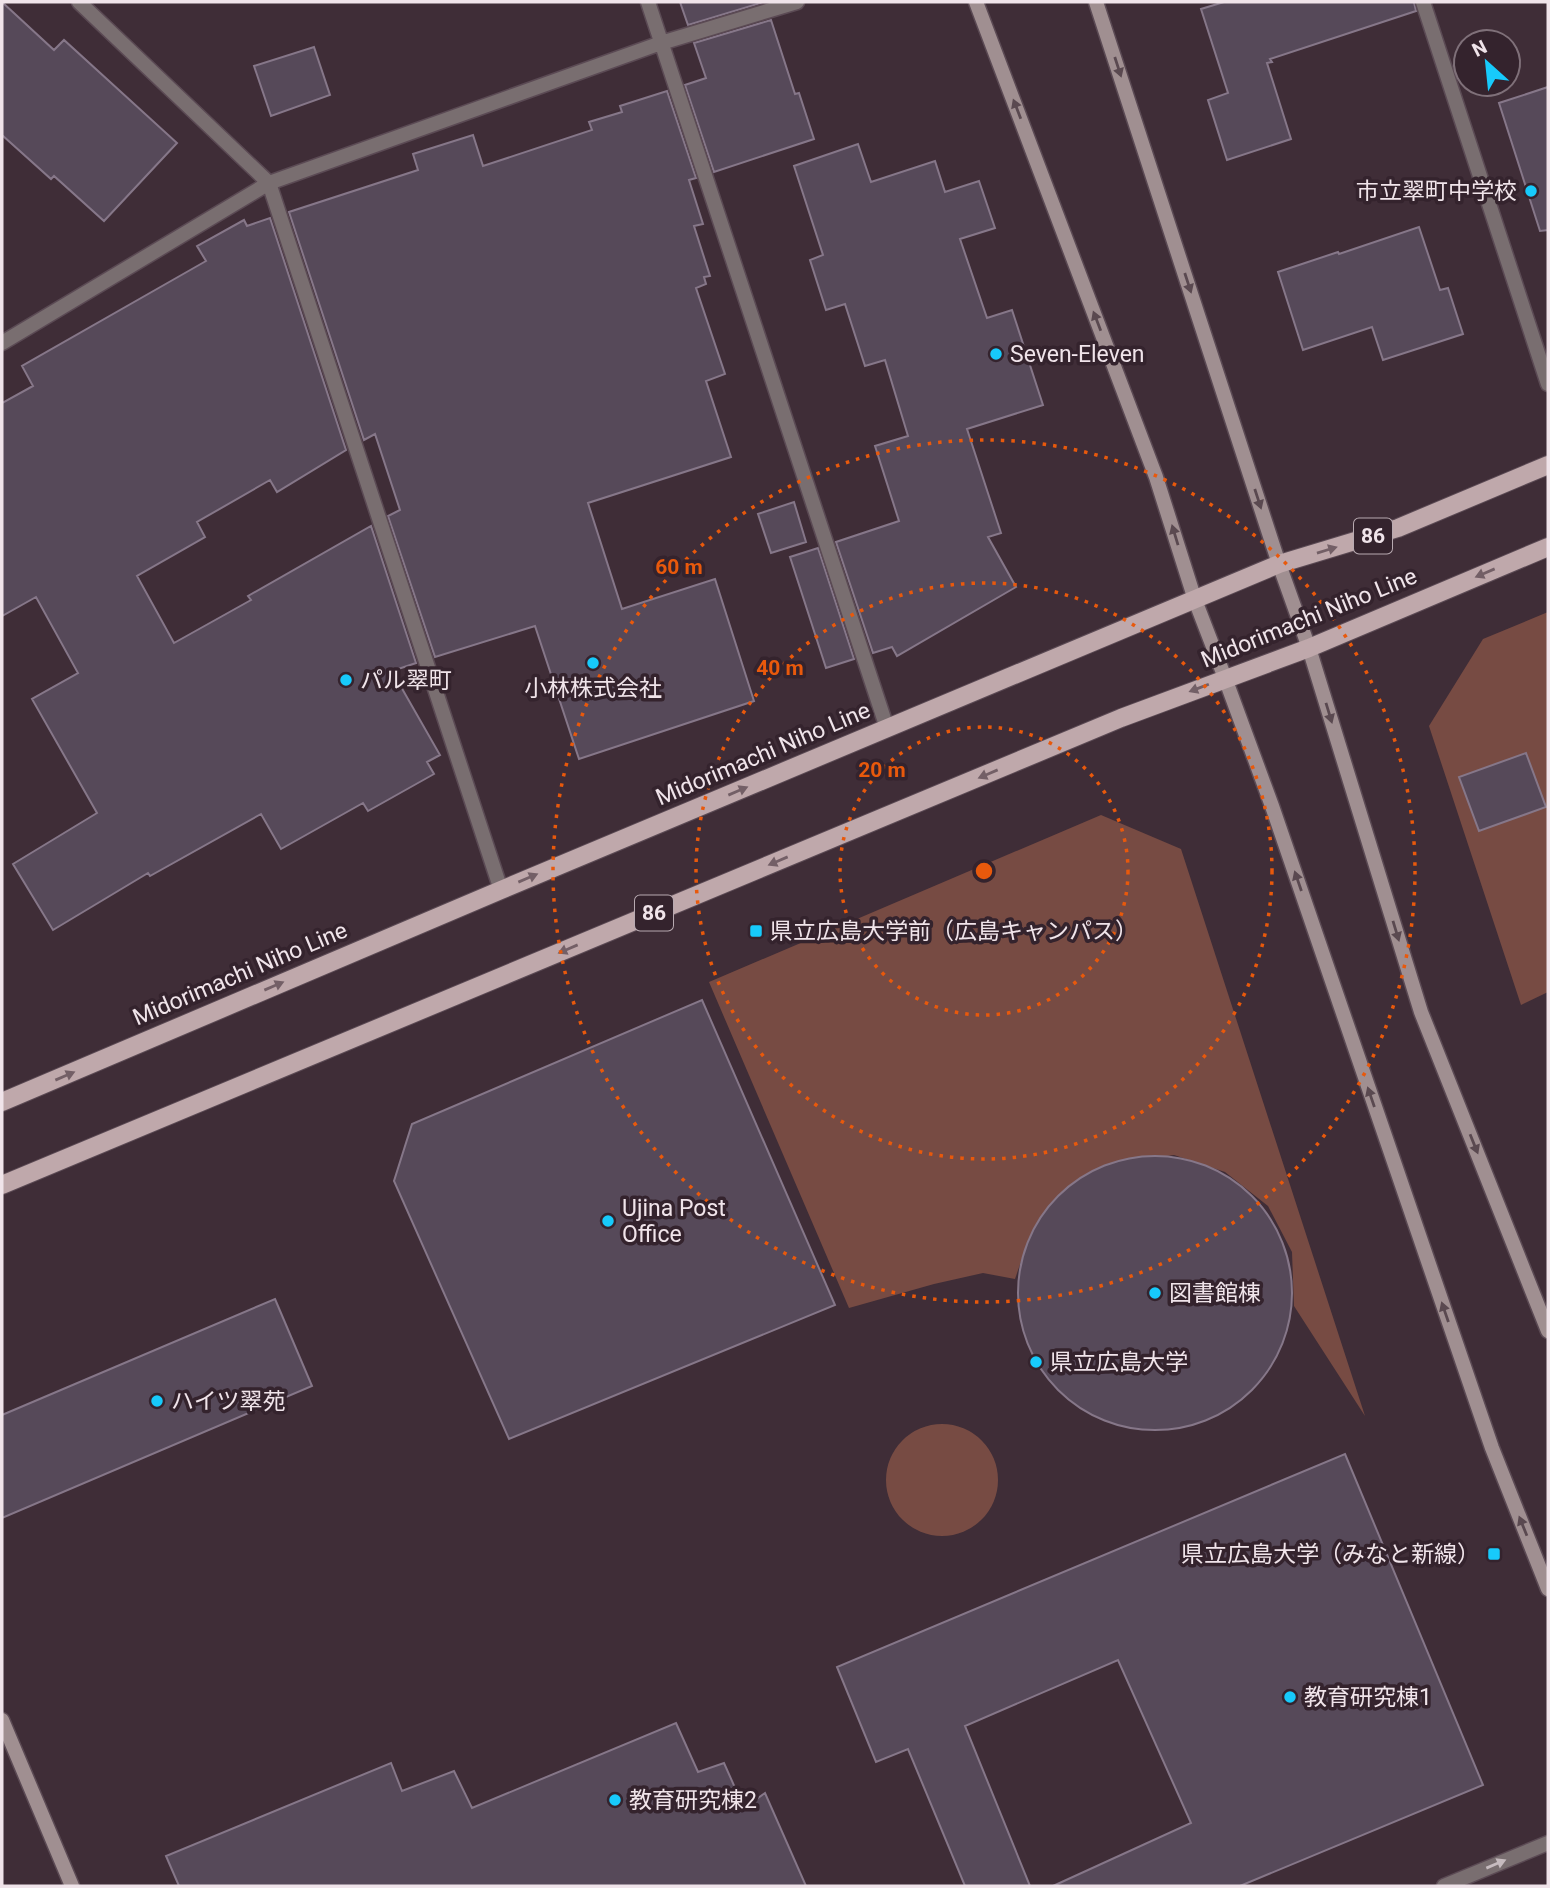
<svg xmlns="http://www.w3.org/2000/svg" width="1550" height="1888" viewBox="0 0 1550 1888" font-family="Roboto,'Noto Sans JP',sans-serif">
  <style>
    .green { fill: #774b43 }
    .building { fill: #564959; stroke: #867789; stroke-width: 2 }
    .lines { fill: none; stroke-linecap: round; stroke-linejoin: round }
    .street-casing { stroke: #5b4a54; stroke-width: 17 }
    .secondary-casing { stroke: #5b4a54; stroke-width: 17 }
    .primary-casing { stroke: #5b4a54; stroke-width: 20 }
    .street { stroke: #796e70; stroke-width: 14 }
    .secondary { stroke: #a08f91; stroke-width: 14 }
    .primary { stroke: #bfa8ab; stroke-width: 18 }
    .oneway { fill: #5a4950 }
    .oneway2 { fill: #735f66 }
    .oneway3 { fill: #c6bbbf }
    .ring { fill: none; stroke: #e8590c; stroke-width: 3.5; stroke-dasharray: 3.5 7 }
    .poi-dot { fill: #17cafb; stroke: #34232d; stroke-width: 2.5 }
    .labels { text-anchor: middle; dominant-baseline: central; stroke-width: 7; stroke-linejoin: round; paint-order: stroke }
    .shield { fill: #34232d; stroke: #b8aab1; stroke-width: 2 }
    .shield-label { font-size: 21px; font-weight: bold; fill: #f0e4ea }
    .poi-label { font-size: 23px; fill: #f0e4ea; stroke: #34232d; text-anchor: start }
    .street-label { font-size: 23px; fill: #f0e4ea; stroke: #34232d }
    .centre { fill: #e8590c; stroke: #34232d; stroke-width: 3.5 }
    .ring-label { font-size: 21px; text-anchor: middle; font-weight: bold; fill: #e8590c; stroke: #34232d; stroke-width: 7; stroke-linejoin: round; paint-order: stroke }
  </style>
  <rect width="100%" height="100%" fill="#3f2d37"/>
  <path class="green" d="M 1548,612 L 1548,992 L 1521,1005 L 1429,726 L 1483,639 Z
    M 1101,815 L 1181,849 L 1365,1416 L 1294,1306 L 1292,1252 L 1268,1206 L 1225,1172 L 1174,1155 L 1119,1162 L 1070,1187 L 1029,1238 L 1015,1279 L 983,1273 L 934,1284 L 849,1308 L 709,982 Z
    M886 1480a56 56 0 1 1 112 0a56 56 0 1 1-112 0Z"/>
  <path class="building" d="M 2,2 L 54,50 L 64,40 L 177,143 L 104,221 L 54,176 L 51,179 L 2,135 Z
    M 680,2 L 764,2 L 688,25 Z
    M 1224,2 L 1414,2 L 1416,11 L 1270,59 L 1272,62 L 1267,63 L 1291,139 L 1227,160 L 1208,100 L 1228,93 L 1201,9 Z
    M 771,20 L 795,94 L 799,93 L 814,139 L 714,172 L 685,85 L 706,78 L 694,43 Z
    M 314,47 L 330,95 L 271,116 L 254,66 Z
    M 1548,87 L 1548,230 L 1540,231 L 1499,103 Z
    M 667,91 L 696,178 L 689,180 L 703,224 L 694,226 L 710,276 L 704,277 L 706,284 L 696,288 L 725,374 L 706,381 L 731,457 L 588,503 L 622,609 L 715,579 L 754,701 L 579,759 L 535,626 L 435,657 L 388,516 L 400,510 L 375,434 L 364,440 L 289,212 L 418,170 L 413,154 L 473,135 L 483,166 L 592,130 L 589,122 L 622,112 L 620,106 Z
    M 858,144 L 871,182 L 935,161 L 945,192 L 979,181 L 995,228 L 960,239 L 987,318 L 1012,310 L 1043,405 L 967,429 L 1001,533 L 988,537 L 1016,587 L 897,656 L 892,647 L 873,653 L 836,542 L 899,521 L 875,446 L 908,436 L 885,360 L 865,366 L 845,304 L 826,310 L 810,260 L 823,255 L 794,166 Z
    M 270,218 L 346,450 L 277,492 L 270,480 L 197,522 L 205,537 L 137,576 L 174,643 L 251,600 L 248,596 L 371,526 L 416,663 L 392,671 L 440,755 L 427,762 L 434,774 L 368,811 L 363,803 L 281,849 L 261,814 L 150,876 L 148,873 L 53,930 L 13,864 L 97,813 L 32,699 L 78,673 L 36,597 L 2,616 L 2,403 L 33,386 L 22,366 L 206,261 L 197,246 L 244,220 L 247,226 Z
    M 1419,227 L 1440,290 L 1448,288 L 1463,334 L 1383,360 L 1372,327 L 1303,350 L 1278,272 L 1338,252 L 1339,254 Z
    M 794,502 L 806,542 L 771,553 L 758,514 Z
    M 818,548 L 854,659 L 826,668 L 790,557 Z
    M 1526,753 L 1546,807 L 1479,831 L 1459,777 Z
    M 702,1000 L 835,1305 L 509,1439 L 394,1181 L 412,1124 Z
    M1018 1293a137 137 0 1 1 274 0a137 137 0 1 1-274 0Z
    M 275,1299 L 312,1386 L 2,1518 L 2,1415 Z
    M 1345,1454 L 1483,1785 L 1240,1886 L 1053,1886 L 1191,1823 L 1118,1660 L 965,1726 L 1030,1886 L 965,1886 L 908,1749 L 876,1762 L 837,1667 Z
    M 676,1723 L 698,1772 L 724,1763 L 744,1808 L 765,1793 L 806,1886 L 179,1886 L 166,1856 L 391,1763 L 402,1791 L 454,1771 L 472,1808 Z"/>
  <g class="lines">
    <g class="street-casing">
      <path id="street" d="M 79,2 L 269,183 L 501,890
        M 648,2 L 887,728
        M 1423,2 L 1548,384
        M 2,343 L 269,183 L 661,43 L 797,2
        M 1444,1886 L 1548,1843"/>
    </g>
    <g class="secondary-casing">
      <path id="secondary" d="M 976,2 L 1156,477 L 1195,600 L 1225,678 L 1272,806 L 1492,1448 L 1548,1589
        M 1096,2 L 1279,564 L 1309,648 L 1421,1012 L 1548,1331
        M 2,1720 L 72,1886"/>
    </g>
    <g class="primary-casing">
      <path id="primary" d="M 2,1102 L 501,890 L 1279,564 L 1398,528 L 1548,465
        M 2,1185 L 1121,718 L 1309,648 L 1548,547"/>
    </g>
    <use href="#street" class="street"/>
    <use href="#secondary" class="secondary"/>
    <use href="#primary" class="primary"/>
  </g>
  <defs><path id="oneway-solid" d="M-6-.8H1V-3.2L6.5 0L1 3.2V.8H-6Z" transform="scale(1.75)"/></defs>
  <g class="oneway">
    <use href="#oneway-solid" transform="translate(1118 67) rotate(72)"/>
    <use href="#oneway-solid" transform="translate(1017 109) rotate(-111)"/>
    <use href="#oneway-solid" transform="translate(1188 283) rotate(72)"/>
    <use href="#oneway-solid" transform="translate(1097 321) rotate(-111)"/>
    <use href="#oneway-solid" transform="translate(1258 499) rotate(72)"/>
    <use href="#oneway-solid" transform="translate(1175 535) rotate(-107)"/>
    <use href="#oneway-solid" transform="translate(1329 713) rotate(73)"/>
    <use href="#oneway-solid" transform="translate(1298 881) rotate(-109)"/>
    <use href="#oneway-solid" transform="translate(1396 931) rotate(73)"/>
    <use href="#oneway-solid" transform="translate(1371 1097) rotate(-109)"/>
    <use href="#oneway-solid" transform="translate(1474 1144) rotate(68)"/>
    <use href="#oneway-solid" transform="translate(1445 1312) rotate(-109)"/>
    <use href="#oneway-solid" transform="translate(1523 1526) rotate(-112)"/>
  </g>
  <g class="oneway2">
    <use href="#oneway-solid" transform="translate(1327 550) rotate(-17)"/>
    <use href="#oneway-solid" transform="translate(1485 573) rotate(157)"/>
    <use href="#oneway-solid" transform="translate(1199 688) rotate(159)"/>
    <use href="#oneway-solid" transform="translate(988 774) rotate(157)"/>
    <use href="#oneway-solid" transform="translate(738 791) rotate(-23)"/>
    <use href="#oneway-solid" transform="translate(778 861) rotate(157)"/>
    <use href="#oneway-solid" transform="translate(528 878) rotate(-23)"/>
    <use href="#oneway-solid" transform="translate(568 949) rotate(157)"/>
    <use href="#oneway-solid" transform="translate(274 986) rotate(-23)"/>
    <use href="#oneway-solid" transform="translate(65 1076) rotate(-23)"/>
  </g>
  <use class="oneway3" href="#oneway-solid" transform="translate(1496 1864) rotate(-23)"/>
  <g class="ring">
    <circle cx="984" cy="871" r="144"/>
    <circle cx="984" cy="871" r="288"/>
    <circle cx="984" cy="871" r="431"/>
  </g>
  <g class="poi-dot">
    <circle cx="1531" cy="191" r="7"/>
    <circle cx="996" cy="354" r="7"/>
    <circle cx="593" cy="663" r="7"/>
    <circle cx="346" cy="680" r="7"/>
    <rect x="749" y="924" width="14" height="14" rx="3.5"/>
    <circle cx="608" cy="1221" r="7"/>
    <circle cx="1155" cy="1293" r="7"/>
    <circle cx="1036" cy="1362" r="7"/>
    <circle cx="157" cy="1401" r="7"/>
    <rect x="1487" y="1547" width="14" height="14" rx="3.5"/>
    <circle cx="1290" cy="1697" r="7"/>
    <circle cx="615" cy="1800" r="7"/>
  </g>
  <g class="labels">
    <g class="shield">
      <rect x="1354" y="518.5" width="38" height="35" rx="5"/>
      <rect x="635" y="895.5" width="38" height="35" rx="5"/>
    </g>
    <g class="shield-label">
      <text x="1373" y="536">86</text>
      <text x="654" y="913">86</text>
    </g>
    <g class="poi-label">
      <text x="1517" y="191" text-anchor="end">市立翠町中学校</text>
      <text x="1010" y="354">Seven-Eleven</text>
      <text x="360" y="680">パル翠町</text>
      <text x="593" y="688" text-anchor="middle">小林株式会社</text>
      <text x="770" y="931">県立広島大学前（広島キャンパス）</text>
      <text x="622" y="1208">Ujina Post<tspan x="622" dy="26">Office</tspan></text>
      <text x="1169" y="1293">図書館棟</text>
      <text x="1050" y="1362">県立広島大学</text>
      <text x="171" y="1401">ハイツ翠苑</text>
      <text x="1480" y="1554" text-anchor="end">県立広島大学（みなと新線）</text>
      <text x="1304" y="1697">教育研究棟1</text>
      <text x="629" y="1800">教育研究棟2</text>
    </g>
    <g class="street-label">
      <text transform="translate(1309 618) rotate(-22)">Midorimachi Niho Line</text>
      <text transform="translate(763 754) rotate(-23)">Midorimachi Niho Line</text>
      <text transform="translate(240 974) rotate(-23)">Midorimachi Niho Line</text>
    </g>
  </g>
  <circle cx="984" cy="871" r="10" class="centre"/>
  <g class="ring-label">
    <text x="679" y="574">60 m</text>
    <text x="780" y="675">40 m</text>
    <text x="882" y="777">20 m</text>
  </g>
  <rect width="1550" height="1888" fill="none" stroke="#f0e4ea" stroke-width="7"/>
  <g transform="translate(1487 63) rotate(333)"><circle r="33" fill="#34232d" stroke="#7f7079" stroke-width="2"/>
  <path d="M0-5L12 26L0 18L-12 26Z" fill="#17cafb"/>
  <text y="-10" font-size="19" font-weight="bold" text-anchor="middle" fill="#f0e4ea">N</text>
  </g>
</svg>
